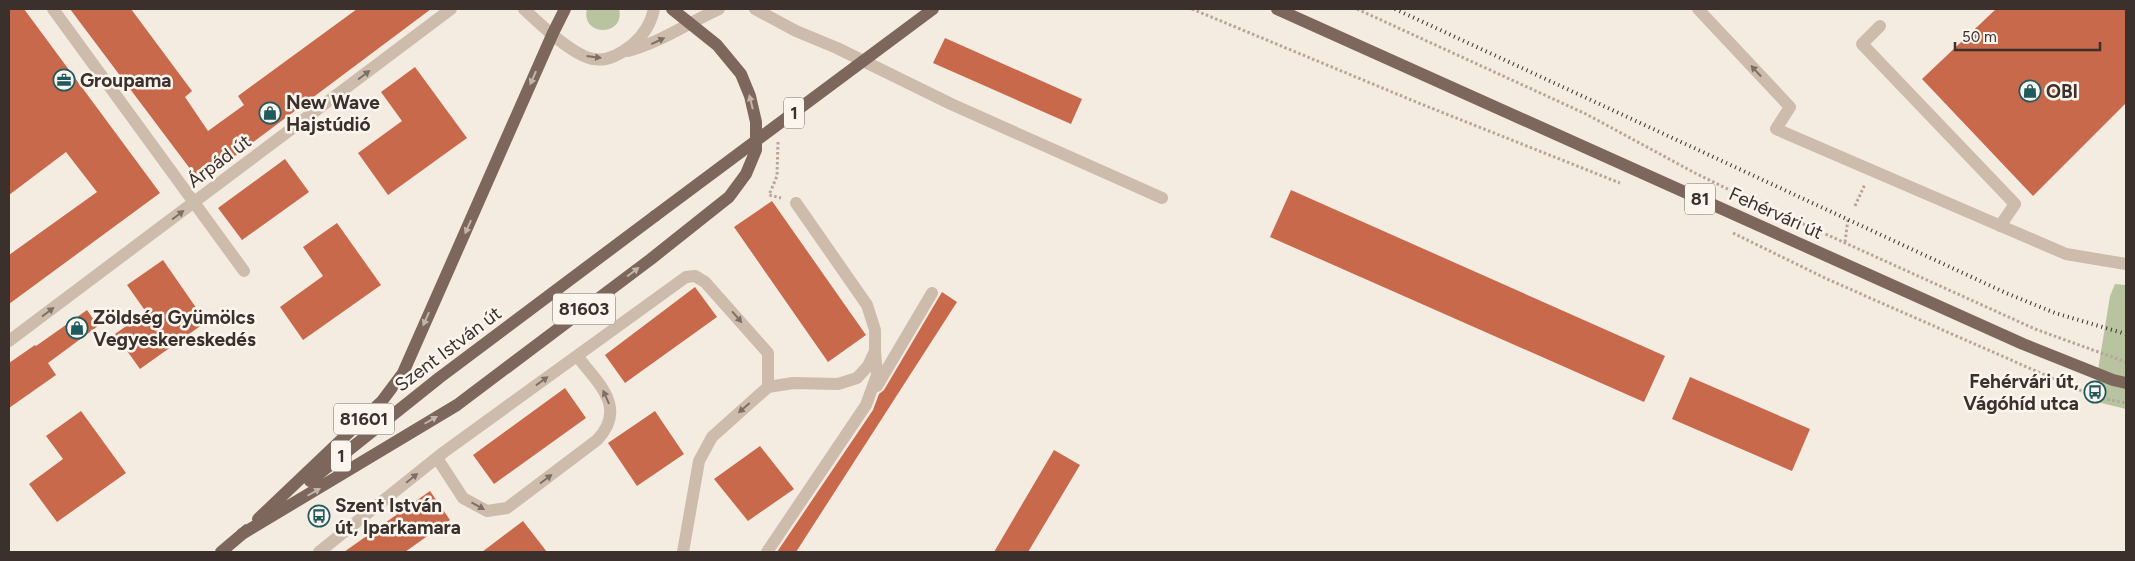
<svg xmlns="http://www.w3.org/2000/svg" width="2135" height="561" viewBox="0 0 2135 561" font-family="Figtree,sans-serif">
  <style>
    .green { fill: #b8c4a0 }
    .building { fill: #c8694b }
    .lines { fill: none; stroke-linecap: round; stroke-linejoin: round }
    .path { stroke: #b9a596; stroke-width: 3; stroke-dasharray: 2.5 2.5; stroke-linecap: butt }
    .minor { stroke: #cdbbac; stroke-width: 12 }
    .major { stroke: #7d675c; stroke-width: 12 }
    .rail { stroke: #3b302b; stroke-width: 4; stroke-dasharray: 1 4; stroke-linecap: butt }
    .major-bridge { stroke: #7d675c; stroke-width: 12 }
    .oneway { fill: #7d6f65 }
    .oneway2 { fill: #c2b5ac }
    .labels { text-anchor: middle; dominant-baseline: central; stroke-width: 5; stroke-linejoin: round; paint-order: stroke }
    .shield { fill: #fbf5ee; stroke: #756b66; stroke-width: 1 }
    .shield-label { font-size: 18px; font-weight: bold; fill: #3b302b }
    .poi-label { font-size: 19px; font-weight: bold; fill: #3b302b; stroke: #fbf5ee; text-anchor: start }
    .street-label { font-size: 19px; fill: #3b302b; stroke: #fbf5ee }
  </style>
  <rect width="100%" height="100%" fill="#f4ebe1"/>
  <path class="green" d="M 587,9 L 619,9 C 626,37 580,37 587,9 Z
    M 2115,284 L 2126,285 L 2126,409 L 2093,401 L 2110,296 Z"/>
  <path class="building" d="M 9,9 L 24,9 L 160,193 L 9,304 L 9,255 L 97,192 L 66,152 L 9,195 Z
    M 70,9 L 131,9 L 192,91 L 185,97 L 208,131 L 244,105 L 238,96 L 357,9 L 431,9 L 200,182 Z
    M 1996,9 L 2126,9 L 2126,103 L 2033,196 L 1922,79 Z
    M 945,38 L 1082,99 L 1071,124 L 933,63 Z
    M 415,67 L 467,138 L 388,195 L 358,153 L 402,121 L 381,92 Z
    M 285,159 L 309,192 L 242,240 L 218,208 Z
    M 1291,190 L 1665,356 L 1644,402 L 1270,237 Z
    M 772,201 L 866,335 L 828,362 L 734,227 Z
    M 337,223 L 381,285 L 303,340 L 280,307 L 323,276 L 303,247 Z
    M 163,260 L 206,322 L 140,369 L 115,334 L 146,312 L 127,285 Z
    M 695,287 L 717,317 L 625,383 L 605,355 Z
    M 942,292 L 957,302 L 796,552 L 777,552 L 873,410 L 879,394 L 884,390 Z
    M 87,310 L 98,326 L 48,363 L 56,375 L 9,408 L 9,363 L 35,345 L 36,346 Z
    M 1690,377 L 1810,429 L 1792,471 L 1672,419 Z
    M 565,388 L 586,418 L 494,484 L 473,455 Z
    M 81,411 L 126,473 L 57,522 L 29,484 L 63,459 L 46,436 Z
    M 655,411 L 684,454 L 637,486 L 608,443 Z
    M 760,446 L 794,489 L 748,521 L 714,479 Z
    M 1054,450 L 1080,465 L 1028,552 L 994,552 Z
    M 430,491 L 450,520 L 405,552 L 344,552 Z
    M 523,521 L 547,552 L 482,552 Z"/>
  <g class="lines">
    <path class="path" d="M 1192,9 L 1421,104 L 1620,183
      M 1357,9 L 1586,114 L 1695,173 L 1746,198 L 2035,329 L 2126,362
      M 778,142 L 777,176 L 769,195 L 781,198
      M 1855,206 L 1865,184
      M 1733,233 L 1827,279 L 2095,397 L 2126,403
      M 1845,242 L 1848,219"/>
    <path class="minor" d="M 53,9 L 244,271
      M 524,9 C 540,24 572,55 593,59 C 607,62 622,53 632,45 C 644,35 651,24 654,9
      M 755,9 L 796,31 L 837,48 L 951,104 L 1162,198
      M 1698,9 L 1790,107 L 1776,129 L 2066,254 L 2126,264
      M 1880,26 L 1862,44 L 2015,204 L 2000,226
      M 628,51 C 661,42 688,23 719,9
      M 9,341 L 451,9
      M 877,386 L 932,293
      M 768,387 L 793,383 L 838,384 L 857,378 L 868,366 L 875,351 L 875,330 L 867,305 L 796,203
      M 437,458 L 463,498 L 487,511 L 507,508 L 597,440 C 628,408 598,383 577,356
      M 319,552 L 444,452 L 686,277 L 695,276 L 705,282 L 768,353 L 768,387 L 712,437 L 699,461 L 683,552
      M 767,552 L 866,405 L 877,375 L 875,351"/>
    <path class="major" d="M 1277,9 L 2023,344 L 2113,380 L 2126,383
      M 310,481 L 439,378 L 655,216
      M 258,519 L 382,401 L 403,373 L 553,33 L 565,9
      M 242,534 L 457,405 L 651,259 L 729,197 L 746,174 L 756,150 L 756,122 L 750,96 L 741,74 L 717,45 L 672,9
      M 221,552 L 247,530"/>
    <path class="rail" d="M 1395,9 L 2006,293 L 2055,313 L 2126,334"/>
    <path class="major-bridge" d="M 655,216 L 933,9"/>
  </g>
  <defs><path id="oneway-solid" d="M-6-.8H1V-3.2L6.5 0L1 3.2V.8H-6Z" transform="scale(1.25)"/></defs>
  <g class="oneway">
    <use href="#oneway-solid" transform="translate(658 41) rotate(-25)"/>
    <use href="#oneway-solid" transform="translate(594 57) rotate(7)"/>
    <use href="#oneway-solid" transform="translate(1756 71) rotate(-133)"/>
    <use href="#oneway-solid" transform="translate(364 75) rotate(-37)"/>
    <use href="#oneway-solid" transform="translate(178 215) rotate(-37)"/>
    <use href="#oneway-solid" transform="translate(48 312) rotate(-37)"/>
    <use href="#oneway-solid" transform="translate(737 317) rotate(49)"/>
    <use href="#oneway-solid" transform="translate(542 381) rotate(-36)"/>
    <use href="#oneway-solid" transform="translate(606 397) rotate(-114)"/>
    <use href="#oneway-solid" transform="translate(744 408) rotate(139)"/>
    <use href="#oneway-solid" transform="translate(412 478) rotate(-39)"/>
    <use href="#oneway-solid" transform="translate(546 479) rotate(-37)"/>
    <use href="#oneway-solid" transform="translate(478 506) rotate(29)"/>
  </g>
  <g class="oneway2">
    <use href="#oneway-solid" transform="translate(533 78) rotate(114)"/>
    <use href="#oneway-solid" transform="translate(751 102) rotate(-104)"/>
    <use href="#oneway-solid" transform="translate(468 227) rotate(114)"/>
    <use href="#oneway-solid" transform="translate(633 272) rotate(-37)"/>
    <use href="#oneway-solid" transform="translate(426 319) rotate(114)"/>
    <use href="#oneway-solid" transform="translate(431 420) rotate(-30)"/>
    <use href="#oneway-solid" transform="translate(314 492) rotate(-30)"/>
  </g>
  <defs>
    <g id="office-ring" transform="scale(1.125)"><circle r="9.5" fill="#fbf5ee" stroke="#1f5a5e" stroke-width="1.5"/><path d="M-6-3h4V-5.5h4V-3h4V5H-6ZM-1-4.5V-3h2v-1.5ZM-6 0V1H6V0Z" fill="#1f5a5e"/></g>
    <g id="shop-ring" transform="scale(1.125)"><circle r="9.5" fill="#fbf5ee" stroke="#1f5a5e" stroke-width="1.5"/><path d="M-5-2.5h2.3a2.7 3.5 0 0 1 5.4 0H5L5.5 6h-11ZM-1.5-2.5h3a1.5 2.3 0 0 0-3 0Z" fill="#1f5a5e"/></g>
    <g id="bus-ring" transform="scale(1.125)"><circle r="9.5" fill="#fbf5ee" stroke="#1f5a5e" stroke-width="1.5"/><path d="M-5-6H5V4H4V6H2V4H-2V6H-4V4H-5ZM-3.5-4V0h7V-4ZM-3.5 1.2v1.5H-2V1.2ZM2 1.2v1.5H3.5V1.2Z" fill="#1f5a5e"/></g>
  </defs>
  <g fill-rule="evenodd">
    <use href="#office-ring" x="64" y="80"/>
    <use href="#shop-ring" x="2030" y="91"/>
    <use href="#shop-ring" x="270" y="113"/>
    <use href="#shop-ring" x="77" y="328"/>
    <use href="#bus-ring" x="2095" y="392"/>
    <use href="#bus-ring" x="319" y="516"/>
  </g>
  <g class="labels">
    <g class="shield">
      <rect x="784" y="97.5" width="20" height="31" rx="4"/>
      <rect x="1685" y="183.5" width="30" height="31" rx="4"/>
      <rect x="553" y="293.5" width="62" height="31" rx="4"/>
      <rect x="334" y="403.5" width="60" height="31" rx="4"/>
      <rect x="331" y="440.5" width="20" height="31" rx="4"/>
    </g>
    <g class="shield-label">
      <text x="794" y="113">1</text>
      <text x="1700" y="199">81</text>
      <text x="584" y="309">81603</text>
      <text x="364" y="419">81601</text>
      <text x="341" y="456">1</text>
    </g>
    <g class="poi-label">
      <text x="80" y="80">Groupama</text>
      <text x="2046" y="91">OBI</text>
      <text x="286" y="102">New Wave<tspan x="286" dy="22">Hajstúdió</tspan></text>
      <text x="93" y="317">Zöldség Gyümölcs<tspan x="93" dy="22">Vegyeskereskedés</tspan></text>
      <text x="2079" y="381" text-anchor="end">Fehérvári út,<tspan x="2079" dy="22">Vágóhíd utca</tspan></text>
      <text x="335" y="505">Szent István<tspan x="335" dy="22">út, Iparkamara</tspan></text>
    </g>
    <g class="street-label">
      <text transform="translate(219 161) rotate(-37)">Árpád út</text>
      <text transform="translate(1776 213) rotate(24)">Fehérvári út</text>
      <text transform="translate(448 349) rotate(-37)">Szent István út</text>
    </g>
  </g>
  <rect width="2135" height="561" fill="none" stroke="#3b302b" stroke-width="20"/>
  <path d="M1955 42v8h145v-8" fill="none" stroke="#3b302b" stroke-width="2.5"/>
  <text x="1962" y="42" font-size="15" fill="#3b302b" stroke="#fbf5ee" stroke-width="4" paint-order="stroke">50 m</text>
</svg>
